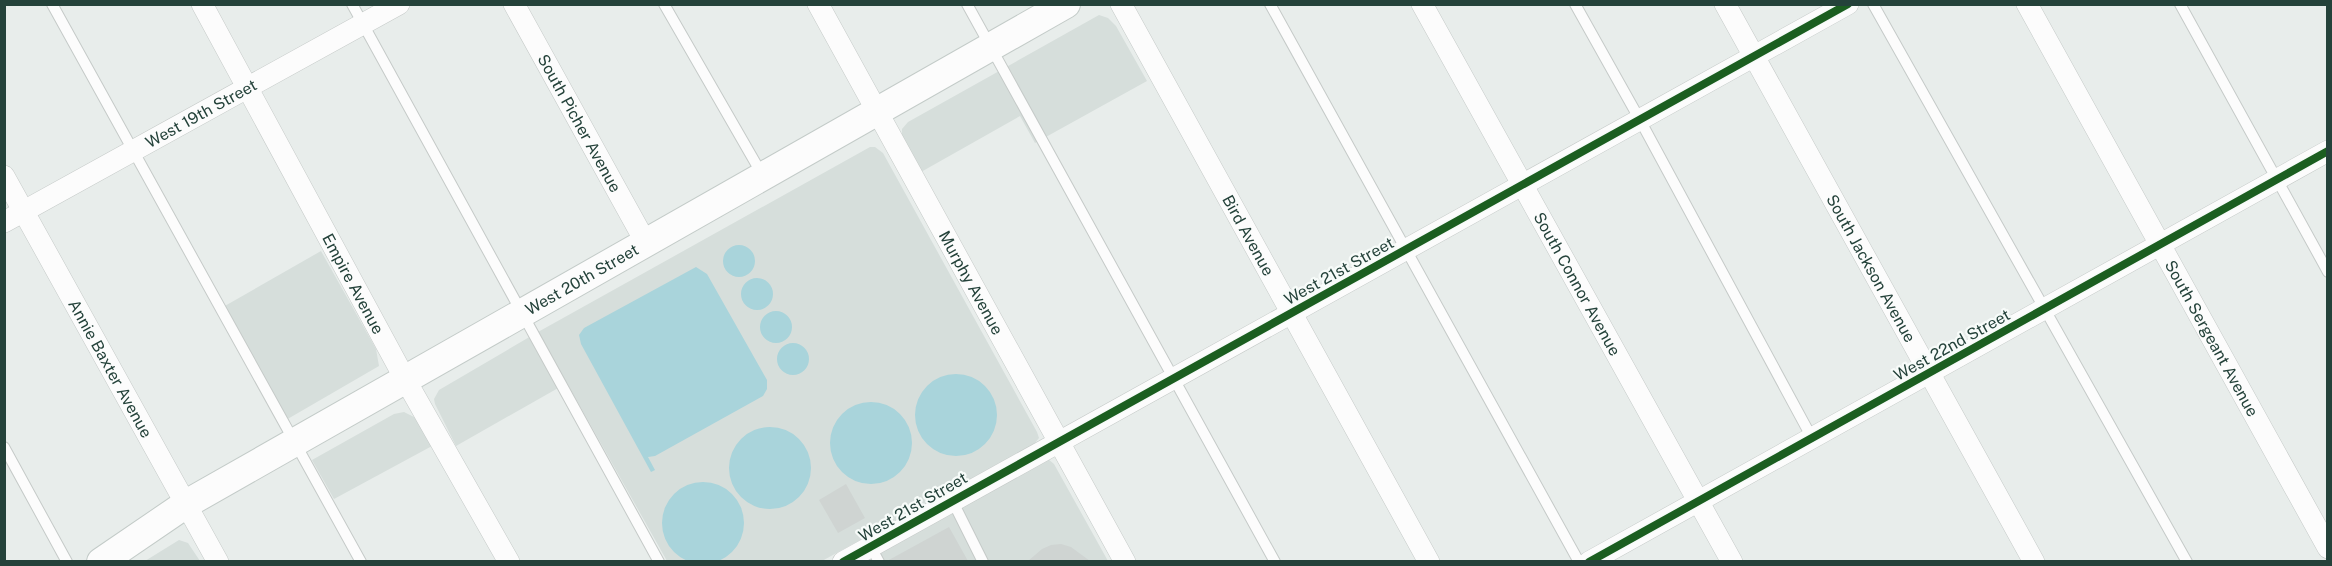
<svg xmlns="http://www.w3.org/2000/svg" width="2332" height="566" viewBox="0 0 2332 566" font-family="'Public Sans',sans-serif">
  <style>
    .built { fill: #d6dedb }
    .water { fill: #a9d4db }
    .building { fill: #cfd4d2 }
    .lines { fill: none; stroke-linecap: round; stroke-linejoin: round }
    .lane-casing { stroke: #c5cac8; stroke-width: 12 }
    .street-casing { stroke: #c5cac8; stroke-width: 22 }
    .secondary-casing { stroke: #c3cbc8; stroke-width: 30 }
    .lane { stroke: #fcfcfc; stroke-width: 10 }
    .street { stroke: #fcfcfc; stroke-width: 21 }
    .secondary { stroke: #fcfcfc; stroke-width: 28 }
    .cycleway-casing { stroke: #f7fbf9; stroke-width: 11 }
    .cycleway { stroke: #1b5e20; stroke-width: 8 }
    .labels { text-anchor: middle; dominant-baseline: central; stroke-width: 4.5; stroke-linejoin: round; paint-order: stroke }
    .street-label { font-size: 16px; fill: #24423a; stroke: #f7fbf9 }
  </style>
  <rect width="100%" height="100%" fill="#e8edeb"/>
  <path class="built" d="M 1099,15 L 1108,18 L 1116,26 L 1147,81 L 1035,143 L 1020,116 L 921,172 L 902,138 L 902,129 L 908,122 Z
    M 870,147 L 875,147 L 883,153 L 1037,432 L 1039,438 L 1034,444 L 822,561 L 667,561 L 567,383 L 456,446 L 435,404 L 434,399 L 439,390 L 538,332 Z
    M 321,251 L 376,349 L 379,366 L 279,424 L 216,311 Z
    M 404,412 L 416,418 L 432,446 L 334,499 L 312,460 L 394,414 Z
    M 1048,459 L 1054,464 L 1108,561 L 860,562 Z
    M 179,540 L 188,543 L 200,561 L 145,561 Z"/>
  <path class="water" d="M723 261a16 16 0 1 1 32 0a16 16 0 1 1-32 0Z
    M 696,267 L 707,274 L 767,380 L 767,389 L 763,396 L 655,456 L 648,457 L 655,470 L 651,472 L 581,344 L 579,335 L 584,328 Z
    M741 294a16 16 0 1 1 32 0a16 16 0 1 1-32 0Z
    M760 327a16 16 0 1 1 32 0a16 16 0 1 1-32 0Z
    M777 359a16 16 0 1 1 32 0a16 16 0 1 1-32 0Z
    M915 415a41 41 0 1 1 82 0a41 41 0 1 1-82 0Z
    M830 443a41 41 0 1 1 82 0a41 41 0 1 1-82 0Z
    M729 468a41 41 0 1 1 82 0a41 41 0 1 1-82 0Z
    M662 523a41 41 0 1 1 82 0a41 41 0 1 1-82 0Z"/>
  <path class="building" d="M 846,484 L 865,518 L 838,533 L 819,500 Z
    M 949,527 L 968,561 L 887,561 Z
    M 1061,544 L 1071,547 L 1090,561 L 1028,561 L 1042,549 L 1051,545 Z"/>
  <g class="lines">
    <g class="lane-casing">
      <path id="lane" d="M 52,4 L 361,562
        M 352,4 L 659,562
        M 664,4 L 763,176
        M 967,4 L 1275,562
        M 1270,4 L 1579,562
        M 1575,4 L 1640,120 L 1812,438
        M 1873,4 L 2187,562
        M 2180,4 L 2328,272
        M 4,447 L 67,562
        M 952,500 L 983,562
        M 871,547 L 879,562"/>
    </g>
    <g class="street-casing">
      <g id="street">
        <path id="s1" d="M 202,4 L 405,379 L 509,562"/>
        <path id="s2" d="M 514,4 L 646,243"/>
        <path id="s3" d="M 818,4 L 1125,562"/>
        <path id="s4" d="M 1121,4 L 1429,562"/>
        <path id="s5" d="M 1422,4 L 1732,562"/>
        <path id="s6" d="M 1725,4 L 2034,562"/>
        <path id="s7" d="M 2027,4 L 2328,548"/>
        <path id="s8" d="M 4,176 L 218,562"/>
        <path id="s9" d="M 4,222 L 399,4"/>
        <path d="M 843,562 L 1848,4"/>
        <path d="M 1589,562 L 2328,151"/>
      </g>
    </g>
    <g class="secondary-casing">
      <g id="secondary">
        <path id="s10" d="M 101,562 L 186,504 L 1066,4"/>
      </g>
    </g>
    <use href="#lane" class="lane"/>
    <use href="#street" class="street"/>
    <use href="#secondary" class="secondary"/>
    <g class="cycleway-casing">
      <path id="cycleway" d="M 843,562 L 1848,4
        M 1589,562 L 2328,151"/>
    </g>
    <use href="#cycleway" class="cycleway"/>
  </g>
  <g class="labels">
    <g class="street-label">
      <text stroke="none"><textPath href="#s9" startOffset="225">West 19th Street</textPath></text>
      <text stroke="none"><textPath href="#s2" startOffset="136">South Picher Avenue</textPath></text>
      <text stroke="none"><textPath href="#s4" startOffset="264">Bird Avenue</textPath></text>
      <text stroke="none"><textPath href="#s6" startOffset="302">South Jackson Avenue</textPath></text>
      <text transform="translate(1339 271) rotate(-29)">West 21st Street</text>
      <text stroke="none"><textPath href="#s10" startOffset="558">West 20th Street</textPath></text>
      <text stroke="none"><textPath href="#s3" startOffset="318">Murphy Avenue</textPath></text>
      <text stroke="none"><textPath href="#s5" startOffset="320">South Connor Avenue</textPath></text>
      <text stroke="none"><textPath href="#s1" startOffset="318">Empire Avenue</textPath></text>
      <text stroke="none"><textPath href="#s7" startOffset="382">South Sergeant Avenue</textPath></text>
      <text transform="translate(1952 345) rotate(-29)">West 22nd Street</text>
      <text stroke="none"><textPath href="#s8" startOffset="220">Annie Baxter Avenue</textPath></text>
      <text transform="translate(913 507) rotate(-30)">West 21st Street</text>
    </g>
  </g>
  <rect width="2332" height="566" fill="none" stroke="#24423a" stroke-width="12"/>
</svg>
